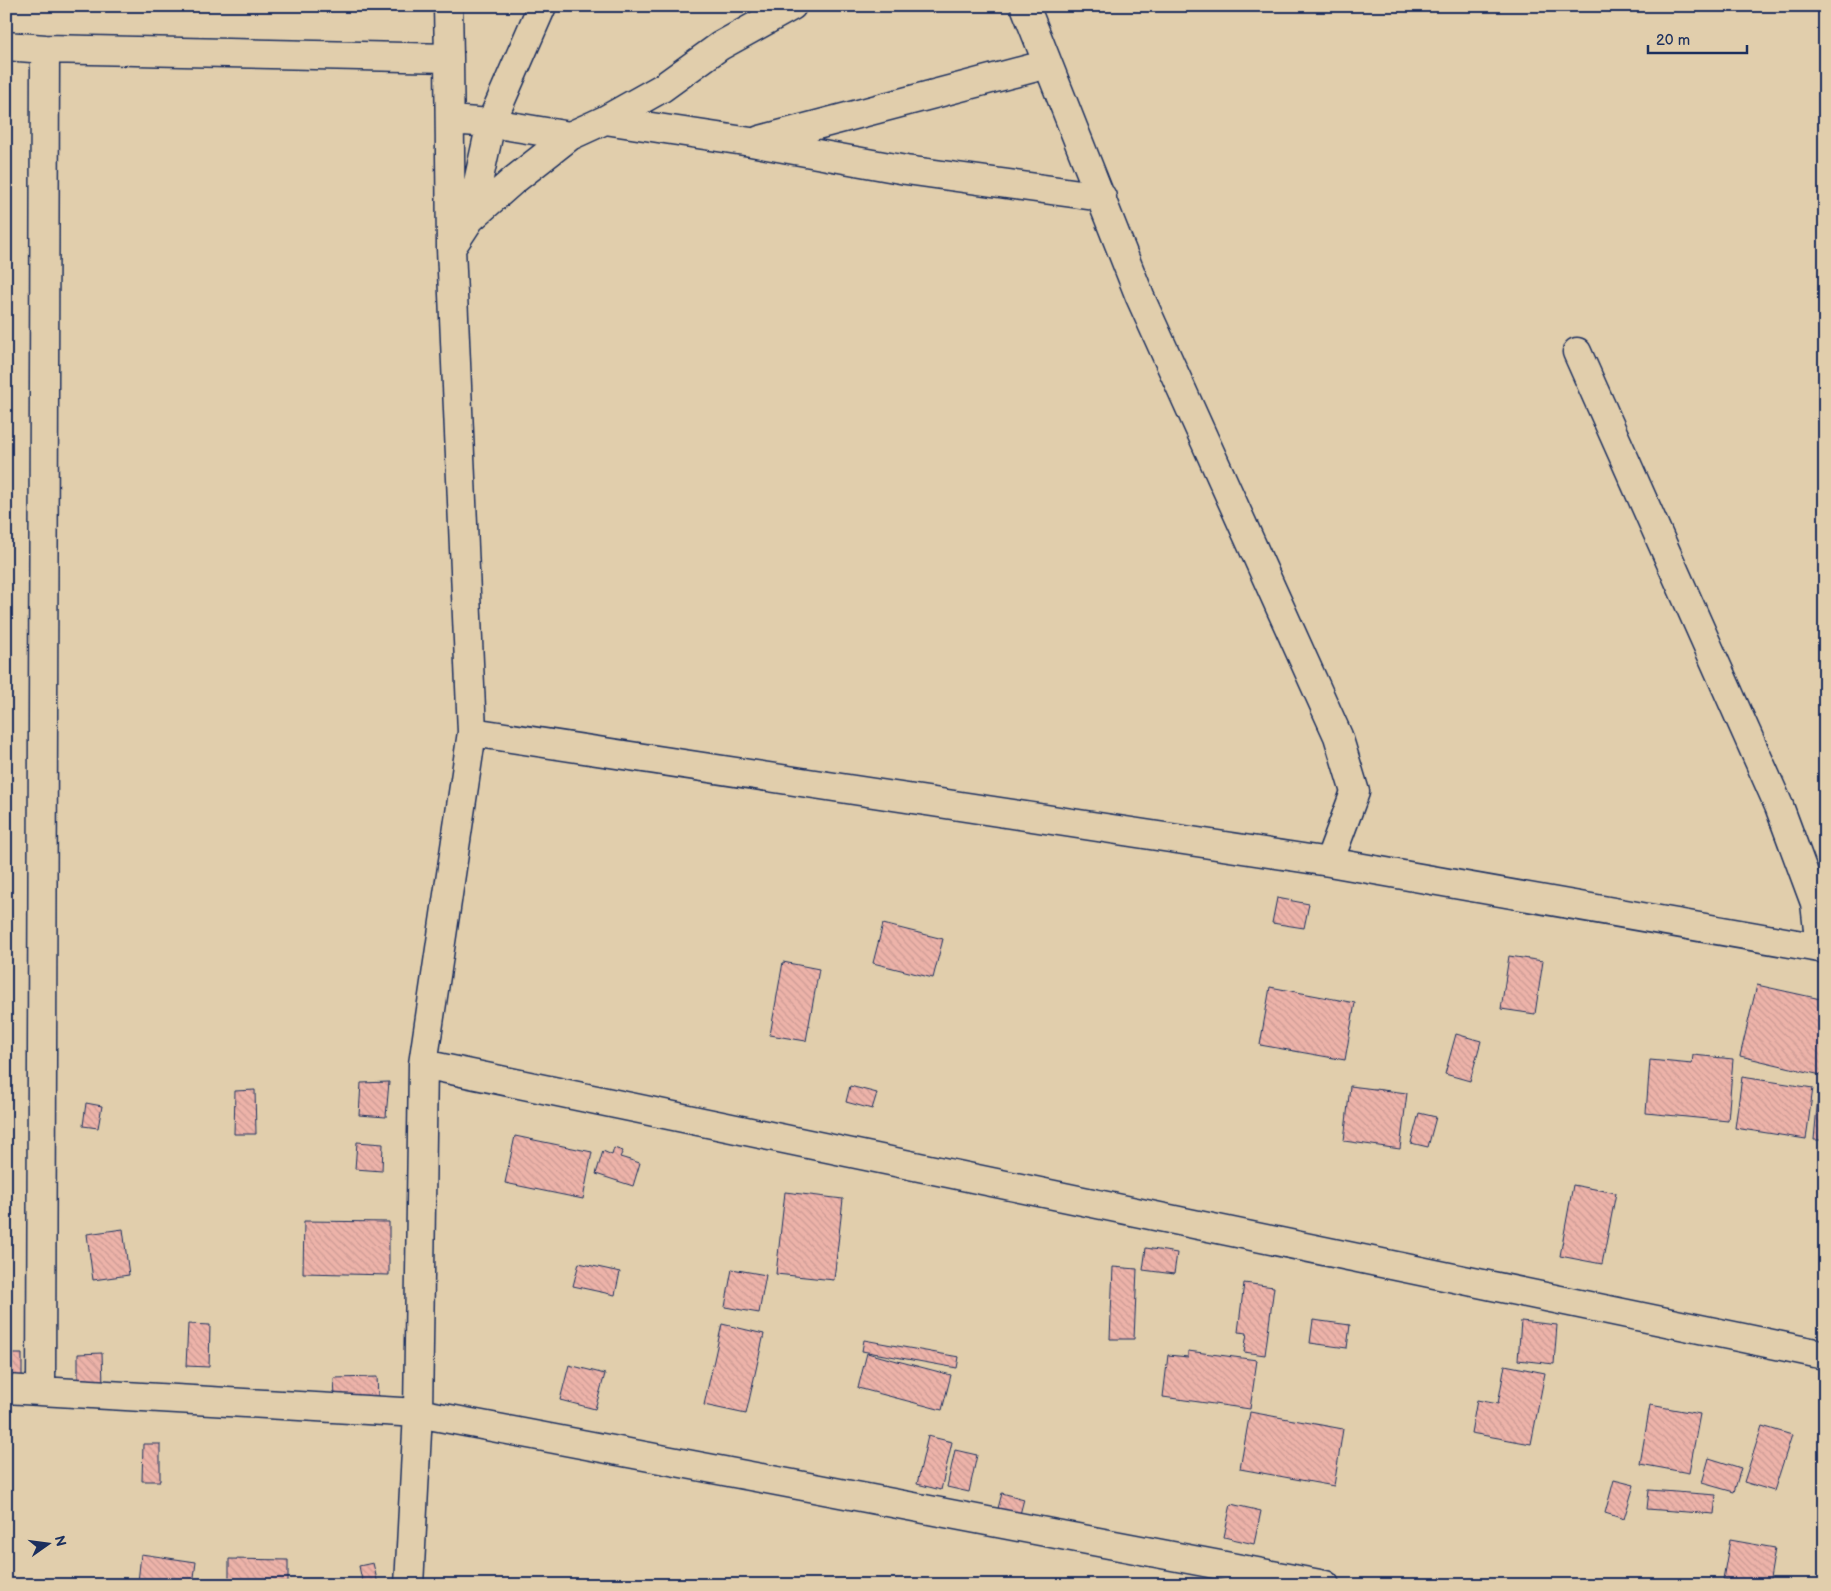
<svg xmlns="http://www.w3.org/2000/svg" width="1831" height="1591" viewBox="0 0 1831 1591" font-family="'Balsamiq Sans',sans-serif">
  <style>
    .building { fill: url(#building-back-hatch); stroke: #1b2f5e }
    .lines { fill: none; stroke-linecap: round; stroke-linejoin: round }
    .minor-casing { stroke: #1b2f5e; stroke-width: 31 }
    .minor { stroke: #e1ceac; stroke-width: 28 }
  </style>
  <defs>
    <pattern id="building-back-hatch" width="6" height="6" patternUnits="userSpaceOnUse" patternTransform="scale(1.25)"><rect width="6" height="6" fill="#edb3a9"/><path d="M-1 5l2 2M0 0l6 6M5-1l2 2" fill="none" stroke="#cb9a94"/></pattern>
  </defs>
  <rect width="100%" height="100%" fill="#e1ceac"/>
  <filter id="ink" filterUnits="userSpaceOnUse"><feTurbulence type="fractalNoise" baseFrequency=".02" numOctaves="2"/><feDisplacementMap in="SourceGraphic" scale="10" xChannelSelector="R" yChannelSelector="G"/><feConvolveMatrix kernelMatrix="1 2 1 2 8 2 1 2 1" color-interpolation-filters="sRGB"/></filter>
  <g filter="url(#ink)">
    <path class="building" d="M 1277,898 L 1309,904 L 1304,928 L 1272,923 Z
      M 883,924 L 943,939 L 933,978 L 873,963 Z
      M 1509,956 L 1543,961 L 1535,1014 L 1501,1009 Z
      M 783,962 L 819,969 L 806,1041 L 770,1035 Z
      M 1757,985 L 1825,1000 L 1825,1076 L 1740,1056 Z
      M 1270,987 L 1355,1003 L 1345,1060 L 1260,1045 Z
      M 1456,1034 L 1481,1041 L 1470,1081 L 1445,1074 Z
      M 1693,1055 L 1733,1059 L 1728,1121 L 1646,1113 L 1650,1060 L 1692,1064 Z
      M 1742,1077 L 1813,1088 L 1806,1139 L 1735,1128 Z
      M 389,1082 L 386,1117 L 359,1115 L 361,1083 Z
      M 1819,1085 L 1825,1085 L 1825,1140 L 1814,1140 Z
      M 850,1086 L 877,1093 L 872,1109 L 846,1102 Z
      M 1350,1086 L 1407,1093 L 1400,1149 L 1344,1141 Z
      M 255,1090 L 256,1134 L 234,1134 L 235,1091 Z
      M 86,1103 L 102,1106 L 98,1128 L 83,1126 Z
      M 1419,1113 L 1436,1117 L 1428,1147 L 1411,1143 Z
      M 515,1136 L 592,1152 L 583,1199 L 505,1183 Z
      M 357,1142 L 383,1144 L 382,1171 L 355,1169 Z
      M 614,1148 L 623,1151 L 620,1157 L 640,1163 L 633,1186 L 596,1174 L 603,1151 L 612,1155 Z
      M 1573,1185 L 1616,1193 L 1602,1264 L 1560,1256 Z
      M 785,1192 L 843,1199 L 834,1280 L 776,1274 Z
      M 304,1221 L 389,1222 L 389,1275 L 303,1273 Z
      M 123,1229 L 129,1275 L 93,1280 L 87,1234 Z
      M 1146,1248 L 1177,1253 L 1174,1274 L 1143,1270 Z
      M 579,1263 L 620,1272 L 615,1295 L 573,1286 Z
      M 1113,1267 L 1137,1269 L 1134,1339 L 1110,1339 Z
      M 732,1269 L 766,1275 L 759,1313 L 725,1307 Z
      M 1244,1283 L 1274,1287 L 1265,1355 L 1244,1352 L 1247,1333 L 1238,1332 Z
      M 1313,1320 L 1350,1325 L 1347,1348 L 1310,1343 Z
      M 1521,1321 L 1557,1325 L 1554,1364 L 1518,1360 Z
      M 188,1324 L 210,1325 L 209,1367 L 186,1366 Z
      M 722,1324 L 764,1334 L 746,1414 L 704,1405 Z
      M 864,1340 L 959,1357 L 957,1368 L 862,1351 Z
      M 1188,1351 L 1257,1360 L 1250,1409 L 1163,1397 L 1168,1355 L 1188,1357 Z
      M 102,1353 L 103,1385 L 78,1385 L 78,1354 Z
      M 867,1353 L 951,1375 L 942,1410 L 858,1388 Z
      M 6,1354 L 22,1354 L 22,1376 L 6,1376 Z
      M 569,1365 L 605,1374 L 595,1409 L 560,1400 Z
      M 1505,1365 L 1545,1373 L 1531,1444 L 1471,1433 L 1477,1400 L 1498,1404 Z
      M 377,1377 L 378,1397 L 335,1398 L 334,1378 Z
      M 1650,1405 L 1700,1414 L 1689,1473 L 1640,1464 Z
      M 1250,1412 L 1343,1429 L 1334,1486 L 1240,1469 Z
      M 1762,1426 L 1792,1435 L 1774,1491 L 1744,1482 Z
      M 928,1436 L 952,1442 L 941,1490 L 917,1484 Z
      M 143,1444 L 160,1444 L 160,1481 L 142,1481 Z
      M 955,1450 L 977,1455 L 969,1492 L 947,1487 Z
      M 1709,1458 L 1741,1468 L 1734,1492 L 1702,1483 Z
      M 1614,1480 L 1634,1485 L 1624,1519 L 1605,1513 Z
      M 1649,1490 L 1716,1495 L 1714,1514 L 1647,1509 Z
      M 1002,1493 L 1024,1499 L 1018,1522 L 996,1516 Z
      M 1231,1504 L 1261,1511 L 1254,1544 L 1224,1537 Z
      M 1730,1540 L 1775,1548 L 1769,1585 L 1759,1585 L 1723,1579 Z
      M 141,1554 L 196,1562 L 193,1585 L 162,1581 L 162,1585 L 159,1585 L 138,1582 Z
      M 229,1559 L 288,1560 L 288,1582 L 229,1581 Z
      M 373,1563 L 378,1584 L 363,1585 L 359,1566 Z"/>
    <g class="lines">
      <g class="minor-casing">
        <path id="minor" d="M 448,6 L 449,58
          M 1025,6 L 1140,297 L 1338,736 L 1355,792 L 1329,862
          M 6,46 L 45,49 L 449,58 L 451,248 L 472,732 L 423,1064 L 418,1413 L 409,1585
          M 450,120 L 491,123 L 570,136
          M 605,120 L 751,142 L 906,170 L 1102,197
          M 760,140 L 1048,64
          M 470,219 L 491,123 L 542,6
          M 451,248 L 470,219 L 514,180 L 570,136 L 605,120 L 662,88 L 720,46 L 792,6
          M 1577,352 L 1779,806 L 1815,903 L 1820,948
          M 472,732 L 1329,862 L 1825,949
          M 423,1064 L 1825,1355
          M 6,1389 L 418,1413 L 1325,1585
          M 41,1391 L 45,49"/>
      </g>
      <use href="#minor" class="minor"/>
    </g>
  </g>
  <rect width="1831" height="1591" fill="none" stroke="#e1ceac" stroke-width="25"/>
  <rect x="12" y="12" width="1806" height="1566" fill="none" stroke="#1b2f5e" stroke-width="2" filter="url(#ink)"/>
  <g transform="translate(48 1544) rotate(76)" stroke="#e1ceac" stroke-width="4" paint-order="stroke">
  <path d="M0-4L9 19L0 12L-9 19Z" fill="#1b2f5e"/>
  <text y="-8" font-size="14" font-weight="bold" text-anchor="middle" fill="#1b2f5e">N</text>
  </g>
  <path d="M1648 45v8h99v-8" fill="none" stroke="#1b2f5e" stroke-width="2.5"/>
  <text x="1656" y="45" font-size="15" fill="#1b2f5e" stroke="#e1ceac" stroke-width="4" paint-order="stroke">20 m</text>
</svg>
